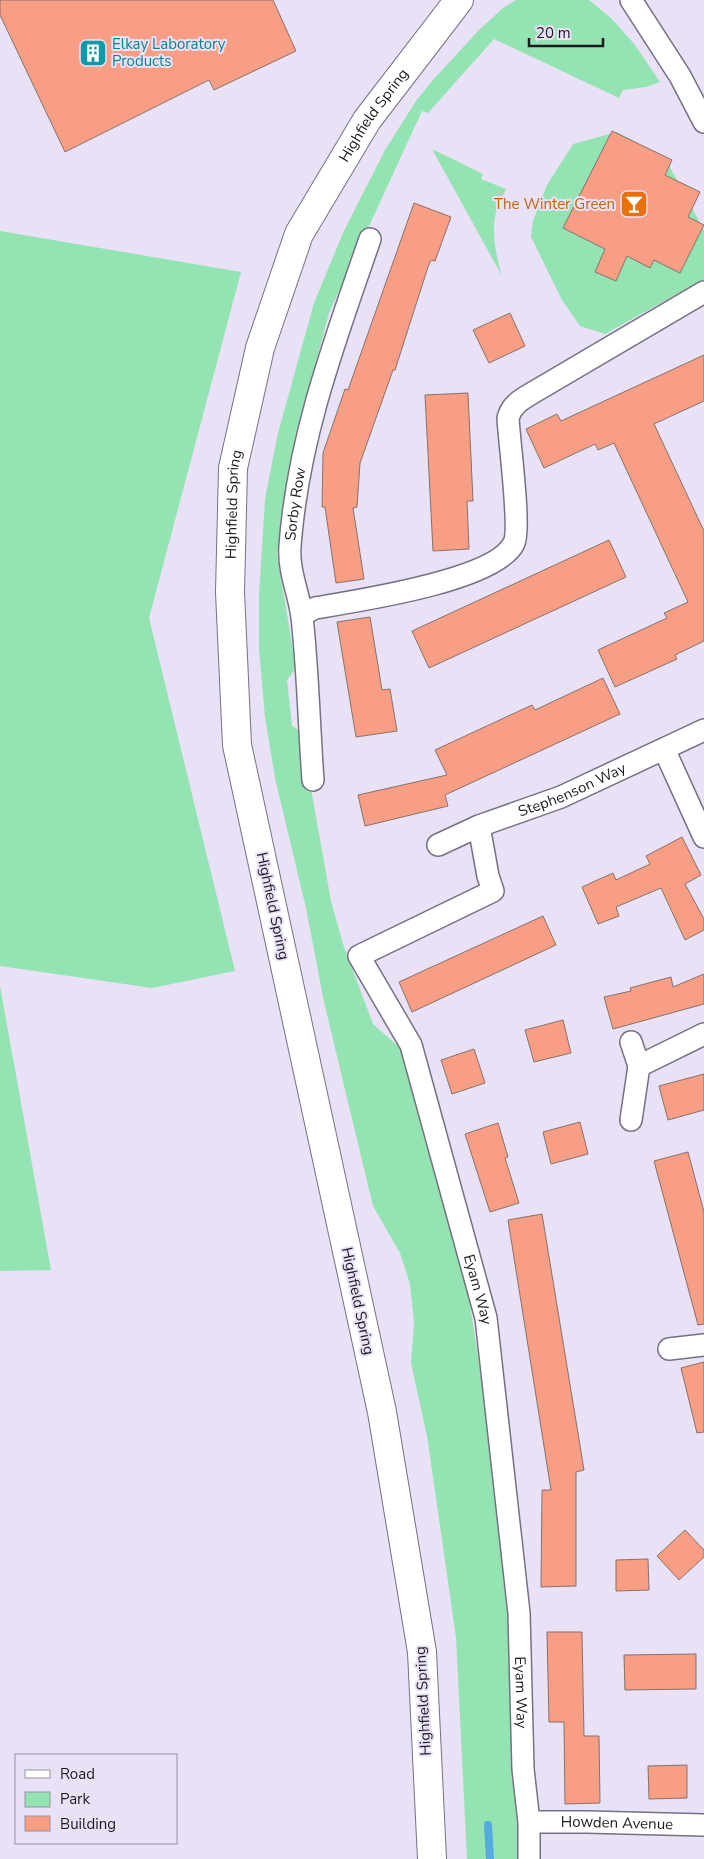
<svg xmlns="http://www.w3.org/2000/svg" width="704" height="1859" viewBox="0 0 704 1859" font-family="'Nunito Sans',sans-serif">
  <style>
    .green { fill: #94e3b3 }
    .lines { fill: none; stroke-linecap: round; stroke-linejoin: round }
    .stream { stroke: #56aadf; stroke-width: 8 }
    .building { fill: #f79e85; stroke: #87716b }
    .street-casing { stroke: #777083; stroke-width: 24 }
    .secondary-casing { stroke: #777083; stroke-width: 30 }
    .street { stroke: #fff; stroke-width: 21 }
    .secondary { stroke: #fff; stroke-width: 28 }
    .labels { text-anchor: middle; dominant-baseline: central; stroke-width: 4; stroke-linejoin: round; paint-order: stroke }
    .culture-label { font-size: 15px; fill: #0d838f; stroke: #e9e1f6; text-anchor: start }
    .street-label { font-size: 15px; fill: #1d1a22; stroke: #e9e1f6 }
    .food-label { font-size: 15px; fill: #c56008; stroke: #e9e1f6; text-anchor: end }
  </style>
  <rect width="100%" height="100%" fill="#e9e1f6"/>
  <path class="green" d="M 516,0 L 589,0 L 612,19 L 635,45 L 660,82 L 646,87 L 623,90 L 619,98 L 494,39 L 428,113 L 422,111 L 329,313 L 298,432 L 277,554 L 296,668 L 287,680 L 292,726 L 303,733 L 306,761 L 331,901 L 343,944 L 373,1024 L 407,1054 L 459,1232 L 500,1501 L 516,1643 L 519,1859 L 467,1859 L 456,1637 L 427,1436 L 411,1363 L 414,1323 L 410,1284 L 400,1253 L 373,1206 L 324,1002 L 306,908 L 275,778 L 265,717 L 259,649 L 259,595 L 265,499 L 278,433 L 314,303 L 343,233 L 385,150 L 416,101 L 433,80 L 479,30 L 503,8 Z
    M 617,132 L 665,158 L 704,230 L 704,279 L 605,334 L 580,326 L 562,300 L 531,237 L 533,221 L 547,185 L 573,144 Z
    M 432,149 L 483,174 L 481,179 L 506,189 C 503,196 498,204 496,212 C 491,233 496,256 502,276 Z
    M 0,231 L 241,272 L 149,618 L 235,971 L 152,988 L 0,966 Z
    M 0,986 L 51,1270 L 0,1271 Z"/>
  <g class="lines">
    <path class="stream" d="M 488,1825 L 490,1859"/>
  </g>
  <path class="building" d="M 0,0 L 273,0 L 296,51 L 214,90 L 209,80 L 65,152 L 0,15 Z
    M 612,131 L 672,160 L 665,175 L 700,192 L 688,217 L 704,225 L 680,273 L 654,260 L 650,268 L 627,256 L 616,281 L 595,272 L 605,249 L 563,228 Z
    M 414,203 L 451,217 L 435,261 L 431,260 L 428,267 L 395,370 L 393,370 L 360,463 L 357,507 L 353,508 L 364,579 L 336,583 L 325,507 L 322,507 L 323,453 L 345,389 L 348,390 Z
    M 510,313 L 525,346 L 489,363 L 473,330 Z
    M 704,355 L 704,401 L 654,424 L 704,531 L 704,641 L 675,655 L 677,659 L 615,687 L 598,650 L 667,618 L 664,613 L 688,602 L 614,443 L 598,450 L 595,444 L 544,468 L 526,429 L 557,414 L 561,421 Z
    M 468,393 L 473,501 L 467,501 L 469,549 L 433,551 L 425,395 Z
    M 609,540 L 626,577 L 429,668 L 412,631 Z
    M 370,617 L 382,690 L 390,689 L 397,731 L 356,737 L 337,622 Z
    M 603,678 L 620,714 L 445,795 L 448,806 L 365,826 L 358,795 L 447,775 L 435,750 L 532,705 L 535,710 Z
    M 682,837 L 701,875 L 685,884 L 704,919 L 704,930 L 685,940 L 661,888 L 616,907 L 619,916 L 598,924 L 582,887 L 613,873 L 616,880 L 650,864 L 646,856 Z
    M 543,916 L 556,945 L 412,1012 L 399,982 Z
    M 704,974 L 704,1004 L 613,1029 L 604,997 L 631,991 L 630,988 L 671,977 L 673,987 Z
    M 563,1020 L 571,1053 L 534,1062 L 525,1030 Z
    M 474,1049 L 485,1083 L 452,1094 L 441,1060 Z
    M 704,1074 L 704,1110 L 668,1120 L 659,1086 Z
    M 580,1122 L 588,1154 L 551,1164 L 543,1132 Z
    M 498,1123 L 508,1157 L 505,1158 L 519,1203 L 490,1212 L 465,1134 Z
    M 688,1152 L 704,1212 L 704,1324 L 698,1325 L 654,1161 Z
    M 542,1214 L 584,1470 L 576,1472 L 576,1586 L 541,1587 L 542,1490 L 551,1490 L 508,1220 Z
    M 704,1362 L 704,1432 L 697,1433 L 681,1368 Z
    M 685,1530 L 704,1550 L 704,1557 L 679,1580 L 657,1556 Z
    M 648,1559 L 649,1590 L 616,1591 L 616,1560 Z
    M 547,1632 L 582,1632 L 584,1736 L 599,1736 L 600,1803 L 565,1804 L 564,1722 L 549,1722 Z
    M 696,1654 L 696,1689 L 625,1690 L 624,1655 Z
    M 687,1765 L 687,1798 L 649,1799 L 648,1766 Z"/>
  <g class="lines">
    <g class="street-casing">
      <g id="street">
        <path d="M 631,0 L 680,76 L 704,122"/>
        <path d="M 302,615 L 315,608 C 356,601 496,581 514,543 C 521,528 509,440 508,418 C 512,404 522,399 534,392 L 704,292"/>
        <path d="M 664,749 L 704,837"/>
        <path id="s1" d="M 313,780 C 309,726 308,671 302,617 C 299,593 288,571 290,546 C 298,438 335,340 370,239"/>
        <path id="s2" d="M 479,826 L 488,876 L 493,891 L 359,956 L 411,1045 L 486,1318 L 519,1613 L 523,1769 L 529,1822 L 529,1859"/>
        <path id="s3" d="M 438,845 L 479,826 L 561,797 L 704,730"/>
        <path d="M 631,1042 L 639,1066 L 704,1034"/>
        <path d="M 631,1120 L 639,1066"/>
        <path d="M 669,1349 L 704,1345"/>
        <path id="s4" d="M 529,1822 L 587,1822 L 704,1825"/>
      </g>
    </g>
    <g class="secondary-casing">
      <g id="secondary">
        <path id="s5" d="M 432,1859 L 422,1652 L 382,1412 L 237,745 L 230,592 L 233,468 L 260,348 L 299,234 L 367,120 L 459,0"/>
      </g>
    </g>
    <use href="#street" class="street"/>
    <use href="#secondary" class="secondary"/>
  </g>
  <defs>
    <g id="building-square" transform="scale(1.4375)"><rect x="-9" y="-9" width="18" height="18" rx="4" fill="#0f9aa8" stroke="#e9e1f6"/><path d="M-4-6H4V6H1V3H-1V6H-4ZM-2.5-4.3h1.7v1.8h-1.7ZM.8-4.3h1.7v1.8H.8ZM-2.5-1h1.7V.8h-1.7ZM.8-1h1.7V.8H.8Z" fill="#fff"/></g>
    <g id="bar-square" transform="scale(1.4375)"><rect x="-9" y="-9" width="18" height="18" rx="4" fill="#e8710a" stroke="#e9e1f6"/><path d="M-6-5H6L.8 .8V4.5H3.5V6h-7V4.5H-.8V.8Z" fill="#fff"/></g>
  </defs>
  <g fill-rule="evenodd">
    <use href="#building-square" x="93" y="53"/>
    <use href="#bar-square" x="634" y="204"/>
  </g>
  <g class="labels">
    <g class="culture-label">
      <text x="112" y="44">Elkay Laboratory<tspan x="112" dy="17">Products</tspan></text>
    </g>
    <g class="street-label">
      <text stroke="none"><textPath href="#s5" startOffset="1794">Highfield Spring</textPath></text>
      <text stroke="none"><textPath href="#s5" startOffset="1374">Highfield Spring</textPath></text>
      <text stroke="none"><textPath href="#s1" startOffset="278">Sorby Row</textPath></text>
      <text stroke="none"><textPath href="#s3" startOffset="145">Stephenson Way</textPath></text>
      <text transform="translate(273 906) rotate(78)">Highfield Spring</text>
      <text stroke="none"><textPath href="#s2" startOffset="572">Eyam Way</textPath></text>
      <text transform="translate(358 1301) rotate(78)">Highfield Spring</text>
      <text stroke="none"><textPath href="#s2" startOffset="978">Eyam Way</textPath></text>
      <text transform="translate(423 1701) rotate(-93)">Highfield Spring</text>
      <text stroke="none"><textPath href="#s4" startOffset="88">Howden Avenue</textPath></text>
    </g>
    <g class="food-label">
      <text x="615" y="204">The Winter Green</text>
    </g>
  </g>
  <rect x="15" y="1754" width="162" height="90" fill="#e9e1f6" stroke="#9791a1"/>
  <rect x="25" y="1770" width="25" height="8" fill="#ffffff" stroke="#9791a1"/>
  <text x="60" y="1779" font-size="15" fill="#1d1a22">Road</text>
  <rect x="25" y="1792" width="25" height="15" fill="#94e3b3" stroke="#9791a1"/>
  <text x="60" y="1804" font-size="15" fill="#1d1a22">Park</text>
  <rect x="25" y="1816" width="25" height="15" fill="#f79e85" stroke="#9791a1"/>
  <text x="60" y="1829" font-size="15" fill="#1d1a22">Building</text>
  <path d="M529 38v8h74v-8" fill="none" stroke="#1d1a22" stroke-width="2.5"/>
  <text x="536" y="38" font-size="15" fill="#1d1a22" stroke="#e9e1f6" stroke-width="4" paint-order="stroke">20 m</text>
</svg>
